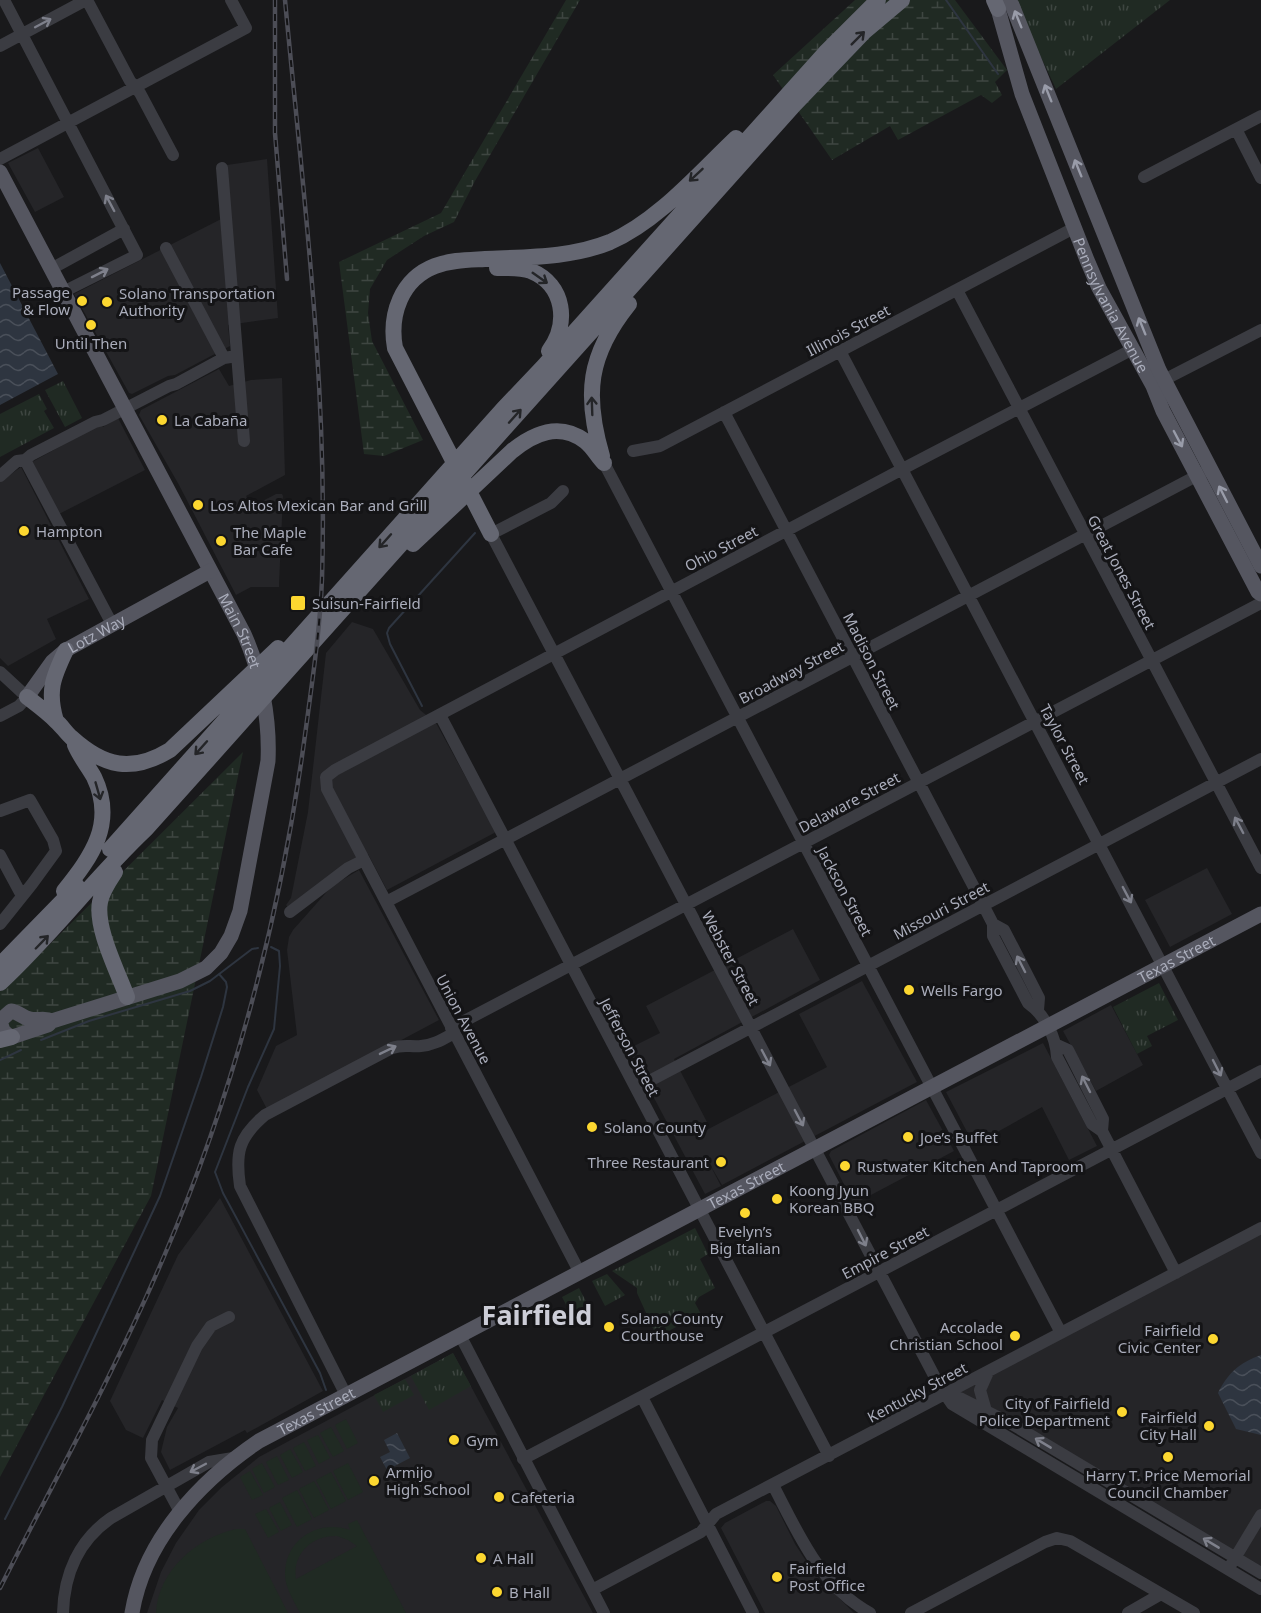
<svg xmlns="http://www.w3.org/2000/svg" width="1261" height="1613" viewBox="0 0 1261 1613" font-family="'Noto Sans',sans-serif">
  <style>
    .built { fill: #252528 }
    .grass { fill: url(#grass-tufts) }
    .wetland { fill: url(#wetland-marsh) }
    .park { fill: #202a23; fill-rule: evenodd }
    .water { fill: url(#water-waves) }
    .lines { fill: none; stroke-linecap: round; stroke-linejoin: round }
    .stream { stroke: #2e3540; stroke-width: 2 }
    .minor { stroke: #3b3c42; stroke-width: 12 }
    .major { stroke: #555660; stroke-width: 15 }
    .highway { stroke: #656772; stroke-width: 16 }
    .rail-casing { stroke: #4c4d56; stroke-width: 4.5 }
    .rail { stroke: #141416; stroke-width: 2; stroke-dasharray: 7; stroke-linecap: butt }
    .oneway { stroke: #999ca9 }
    .oneway2 { stroke: #7e808b }
    .oneway3 { stroke: #242528 }
    .poi-dot { fill: #fcd730; stroke: #141416; stroke-width: 2 }
    .labels { text-anchor: middle; dominant-baseline: central; stroke-width: 6; stroke-linejoin: round; paint-order: stroke }
    .poi-label { font-size: 15px; fill: #aaadbb; stroke: #141416; text-anchor: start }
    .street-label { font-size: 15px; fill: #aaadbb; stroke: #141416 }
    .town-label { font-size: 27px; font-weight: bold; fill: #cccdd7; stroke: #141416 }
  </style>
  <defs>
    <pattern id="grass-tufts" width="24" height="20" patternUnits="userSpaceOnUse" patternTransform="scale(1.5)"><rect width="24" height="20" fill="#202a23"/><path d="M3 7l-1-3M5 7V3M7 7l1-3M15 17l-1-3M17 17v-4M19 17l1-3" fill="none" stroke="#3e4641"/></pattern>
    <pattern id="wetland-marsh" width="20" height="14" patternUnits="userSpaceOnUse" patternTransform="scale(1.5)"><rect width="20" height="14" fill="#202a23"/><path d="M1 5h8M5 5V1M11 12h8M15 12V8" fill="none" stroke="#3e4641"/></pattern>
    <pattern id="water-waves" width="16" height="10" patternUnits="userSpaceOnUse" patternTransform="scale(1.5)"><rect width="16" height="10" fill="#2e3540"/><path d="M0 5q4-4 8 0t8 0" fill="none" stroke="#4a505a"/></pattern>
  </defs>
  <rect width="100%" height="100%" fill="#19191b"/>
  <path class="built" d="M 38,148 L 64,197 L 35,212 L 8,163 Z
    M 267,159 L 278,318 L 228,325 L 230,346 L 175,375 L 168,376 L 132,394 L 129,393 L 74,294 L 229,215 L 227,165 Z
    M 219,369 L 229,386 L 251,380 L 282,378 L 285,475 L 246,496 L 253,506 L 276,494 L 282,494 L 283,496 L 279,584 L 279,587 L 251,587 L 236,595 L 179,485 L 139,415 L 141,410 Z
    M 118,418 L 145,470 L 59,514 L 32,462 L 101,424 L 103,427 Z
    M 21,467 L 89,599 L 47,619 L 56,639 L 8,666 L 0,658 L 0,482 Z
    M 352,622 L 373,629 L 420,710 L 436,723 L 496,832 L 387,890 L 368,854 L 346,867 L 292,912 L 286,905 L 291,898 L 308,812 L 326,653 Z
    M 1207,868 L 1232,914 L 1170,947 L 1145,900 Z
    M 359,870 L 439,1020 L 268,1111 L 257,1090 L 276,1046 L 297,1035 L 287,950 L 289,937 L 293,930 L 332,886 Z
    M 793,929 L 820,980 L 674,1059 L 707,1122 L 692,1130 L 695,1136 L 827,1067 L 799,1014 L 862,981 L 917,1082 L 722,1185 L 709,1163 L 721,1186 L 705,1194 L 628,1049 L 660,1033 L 646,1006 Z
    M 1111,1005 L 1143,1065 L 1096,1091 L 1063,1031 Z
    M 1043,1043 L 1097,1146 L 1069,1160 L 1042,1107 L 974,1145 L 946,1092 Z
    M 926,1100 L 954,1151 L 854,1204 L 829,1155 L 831,1151 Z
    M 220,1198 L 323,1391 L 247,1433 L 245,1430 L 170,1470 L 161,1452 L 167,1427 L 178,1408 L 162,1400 L 143,1438 L 126,1430 L 110,1401 L 178,1255 Z
    M 1261,1231 L 1261,1572 L 956,1392 Z
    M 453,1353 L 593,1613 L 147,1613 L 161,1572 L 176,1543 L 199,1510 L 222,1487 L 259,1457 Z
    M 766,1501 L 770,1501 L 776,1506 L 795,1544 L 814,1573 L 854,1613 L 765,1613 L 721,1528 L 725,1523 Z"/>
  <path class="grass" d="M 1014,0 L 1170,0 L 1056,89 Z
    M 63,381 L 82,418 L 65,427 L 45,390 Z
    M 39,394 L 47,409 L 44,411 L 54,428 L 0,457 L 0,414 Z
    M 1159,983 L 1178,1020 L 1147,1036 L 1152,1046 L 1137,1054 L 1113,1007 Z
    M 695,1228 L 708,1254 L 700,1259 L 715,1288 L 699,1297 L 695,1303 L 701,1314 L 657,1337 L 637,1293 L 637,1288 L 612,1271 Z
    M 607,1274 L 625,1295 L 605,1306 L 592,1281 Z
    M 579,1288 L 592,1313 L 575,1322 L 562,1297 Z
    M 453,1353 L 471,1386 L 429,1410 L 411,1376 Z
    M 405,1379 L 414,1395 L 383,1412 L 374,1395 Z"/>
  <path class="wetland" d="M 566,0 L 580,0 L 475,181 L 454,222 L 424,236 L 387,260 L 370,289 L 368,313 L 372,341 L 423,440 L 384,456 L 364,454 L 339,262 L 441,213 Z
    M 855,0 L 955,0 L 1007,70 L 995,82 L 1002,95 L 992,103 L 981,95 L 898,140 L 890,126 L 832,160 L 773,75 Z
    M 243,752 L 151,1196 L 0,1477 L 0,982 L 28,966 Z"/>
  <path class="park" d="M 346,1419 L 358,1443 L 347,1449 L 335,1425 Z
    M 331,1427 L 344,1451 L 333,1457 L 320,1433 Z
    M 318,1435 L 330,1458 L 319,1464 L 307,1440 Z
    M 304,1442 L 316,1466 L 305,1471 L 293,1448 Z
    M 290,1449 L 303,1472 L 292,1478 L 280,1455 Z
    M 277,1456 L 289,1480 L 278,1485 L 266,1462 Z
    M 262,1463 L 275,1487 L 264,1493 L 252,1469 Z
    M 348,1463 L 363,1492 L 348,1500 L 333,1471 Z
    M 250,1471 L 263,1495 L 252,1500 L 240,1477 Z
    M 331,1472 L 346,1501 L 331,1509 L 316,1480 Z
    M 314,1481 L 329,1510 L 314,1518 L 299,1489 Z
    M 297,1490 L 312,1519 L 297,1527 L 282,1498 Z
    M 280,1502 L 292,1525 L 281,1531 L 269,1508 Z
    M 266,1509 L 279,1532 L 268,1538 L 255,1514 Z
    M 357,1520 L 406,1613 L 300,1613 C 294,1601 285,1588 285,1574 C 285,1539 319,1519 350,1530 L 348,1524 ZM 337,1536 L 348,1540 L 357,1546 L 296,1579 C 292,1554 312,1535 337,1536 Z
    M 236,1529 L 245,1529 L 288,1613 L 156,1613 C 158,1571 196,1538 236,1529 Z"/>
  <path class="water" d="M 0,263 L 58,374 L 0,405 Z
    M 1261,1355 L 1261,1435 L 1236,1429 L 1218,1393 C 1228,1373 1239,1363 1261,1355 Z
    M 397,1433 L 410,1458 L 387,1470 L 380,1457 L 390,1452 L 384,1440 Z"/>
  <g class="lines">
    <path class="stream" d="M 946,0 L 998,74
      M 422,706 L 390,644 L 387,633 L 389,628 L 475,533
      M 271,947 L 279,951 L 280,966 L 274,1029 L 248,1087 L 215,1172 L 223,1193 L 320,1373 L 326,1390
      M 41,1040 L 89,1021 L 190,991 L 210,981 L 252,949 L 258,948
      M 0,1060 L 21,1050
      M 5,1519 L 62,1407 L 160,1196 L 201,1077 L 223,1007 L 227,987 L 226,982 L 219,974"/>
    <path class="minor" d="M 4,0 L 137,255 L 63,292
      M 87,0 L 130,81 L 140,93 L 173,155
      M 0,46 L 86,0
      M 1236,129 L 1261,178
      M 0,159 L 246,28 L 231,0
      M 222,168 L 244,441
      M 1144,177 L 1261,116
      M 166,248 L 224,358
      M 51,269 L 124,229
      M 957,290 L 1261,868
      M 840,351 L 1261,1153
      M 1156,384 L 1261,330
      M 724,412 L 977,893 L 993,924 L 993,936 L 1028,1003 C 1045,1015 1056,1037 1057,1057 L 1092,1124 L 1102,1131 L 1176,1273
      M 633,451 L 660,446 L 1074,228
      M 25,460 L 112,624
      M 604,463 L 1061,1333
      M 0,476 L 17,461 L 25,460 L 31,455 L 95,422 L 103,420 L 169,386 L 176,384 L 224,358 L 237,356
      M 563,491 L 551,503 L 491,534 L 939,1385 L 952,1404 L 1261,1589
      M 0,672 L 27,697 L 19,706 L 0,716
      M 440,715 L 829,1456
      M 0,811 L 30,800 L 53,840 L 56,851 L 32,884 L 0,924
      M 0,855 L 22,896
      M 386,902 L 1204,472
      M 290,912 L 348,868 L 364,860
      M 993,924 L 1004,930 L 1017,955 L 1039,998 L 1038,1010
      M 451,1028 L 1261,603
      M 1057,1045 L 1068,1050 L 1103,1119 L 1102,1131
      M 636,1088 L 1261,759
      M 580,1273 L 327,789 L 326,777 L 335,770 L 912,464 L 1133,349
      M 460,1335 L 604,1613
      M 947,1394 L 962,1399 L 1012,1424 L 1261,1573
      M 346,1395 L 240,1186 C 235,1152 239,1137 265,1115 L 392,1048 C 403,1044 410,1047 421,1046 C 434,1045 443,1039 454,1033
      M 642,1397 L 753,1613
      M 986,1411 L 980,1390 L 988,1372
      M 523,1459 L 1261,1071
      M 773,1485 C 798,1533 820,1586 870,1613
      M 180,1512 L 151,1458 L 152,1440 L 197,1346 L 211,1326 L 229,1317
      M 1232,1563 L 1261,1515
      M 592,1590 L 701,1532 L 716,1514 L 1261,1228
      M 63,1613 C 64,1574 79,1540 111,1518 L 209,1462 L 233,1458
      M 911,1613 L 1045,1542 L 1057,1538 L 1070,1541 L 1194,1613
      M 1128,1613 L 1161,1594"/>
    <g class="major">
      <path id="s1" d="M 1001,0 L 998,9 L 1022,94 L 1087,260 L 1099,288 L 1153,386 L 1163,411 L 1258,592 L 1261,594"/>
      <path d="M 1006,0 L 1012,5 L 1159,370 L 1261,566"/>
      <path id="s2" d="M 0,172 L 244,634 C 261,672 270,719 268,761 L 240,911 L 231,936 L 221,953 L 206,968 L 180,981 L 52,1021 L 48,1025 L 12,1037 C 3,1033 1,1029 1,1020 L 11,1011 C 19,1012 23,1018 30,1019 C 38,1021 44,1017 52,1021"/>
      <path id="s3" d="M 27,697 L 52,662 L 66,650 L 210,571"/>
      <path id="s4" d="M 132,1613 C 144,1540 200,1481 259,1441 L 1261,914"/>
    </g>
    <path class="highway" d="M 994,0 L 998,9
      M 497,268 C 508,268 520,267 531,271 C 565,285 569,324 549,351
      M 602,456 C 584,395 588,355 629,304
      M 491,534 L 395,348 C 389,315 401,279 435,266 C 451,260 468,260 485,259 C 526,257 571,258 610,242 C 658,221 699,173 736,138
      M 413,544 L 512,451 C 534,433 559,422 585,441 C 593,447 597,456 604,463
      M 27,697 C 36,704 47,712 56,721 C 62,726 66,733 72,738 C 104,767 132,773 170,750 L 278,648
      M 56,721 C 47,691 53,677 66,650
      M 110,849 L 503,409 L 542,368 L 825,53 L 878,0
      M 115,872 C 109,881 102,891 100,902 C 95,928 118,972 127,997
      M 64,891 C 92,856 116,823 94,777 C 88,766 80,757 75,745
      M 0,965 L 77,886
      M 0,983 C 52,935 94,878 146,829 L 795,104 L 864,32 L 902,0
      M 0,1040 L 12,1037"/>
    <g class="rail-casing">
      <path id="rail" d="M 275,0 L 275,133 L 287,279
        M 0,1588 C 56,1477 117,1368 165,1254 C 236,1088 281,913 305,735 C 312,683 320,631 322,579 C 328,385 303,192 285,0"/>
    </g>
    <use href="#rail" class="rail"/>
  </g>
  <defs><path id="oneway-shaft" d="M-6 0H5M1.5-3L5.5 0L1.5 3" fill="none" stroke-width="1.6" stroke-linecap="round" stroke-linejoin="round" transform="scale(1.5)"/></defs>
  <g class="oneway">
    <use href="#oneway-shaft" transform="translate(1018 19) rotate(-112)"/>
    <use href="#oneway-shaft" transform="translate(1048 93) rotate(-112)"/>
    <use href="#oneway-shaft" transform="translate(1078 168) rotate(-112)"/>
    <use href="#oneway-shaft" transform="translate(1142 326) rotate(-112)"/>
    <use href="#oneway-shaft" transform="translate(1178 439) rotate(62)"/>
    <use href="#oneway-shaft" transform="translate(1223 494) rotate(-117)"/>
  </g>
  <g class="oneway2">
    <use href="#oneway-shaft" transform="translate(43 23) rotate(-28)"/>
    <use href="#oneway-shaft" transform="translate(110 203) rotate(-118)"/>
    <use href="#oneway-shaft" transform="translate(100 273) rotate(-27)"/>
    <use href="#oneway-shaft" transform="translate(1239 825) rotate(-118)"/>
    <use href="#oneway-shaft" transform="translate(1127 895) rotate(62)"/>
    <use href="#oneway-shaft" transform="translate(1021 964) rotate(-117)"/>
    <use href="#oneway-shaft" transform="translate(388 1050) rotate(-26)"/>
    <use href="#oneway-shaft" transform="translate(766 1058) rotate(62)"/>
    <use href="#oneway-shaft" transform="translate(1217 1068) rotate(63)"/>
    <use href="#oneway-shaft" transform="translate(1086 1084) rotate(-117)"/>
    <use href="#oneway-shaft" transform="translate(799 1118) rotate(62)"/>
    <use href="#oneway-shaft" transform="translate(862 1238) rotate(63)"/>
    <use href="#oneway-shaft" transform="translate(1043 1443) rotate(-149)"/>
    <use href="#oneway-shaft" transform="translate(198 1468) rotate(152)"/>
    <use href="#oneway-shaft" transform="translate(1211 1543) rotate(-149)"/>
  </g>
  <g class="oneway3">
    <use href="#oneway-shaft" transform="translate(858 38) rotate(-45)"/>
    <use href="#oneway-shaft" transform="translate(696 175) rotate(137)"/>
    <use href="#oneway-shaft" transform="translate(540 278) rotate(35)"/>
    <use href="#oneway-shaft" transform="translate(592 406) rotate(-92)"/>
    <use href="#oneway-shaft" transform="translate(515 416) rotate(-48)"/>
    <use href="#oneway-shaft" transform="translate(385 541) rotate(132)"/>
    <use href="#oneway-shaft" transform="translate(201 748) rotate(132)"/>
    <use href="#oneway-shaft" transform="translate(98 791) rotate(74)"/>
    <use href="#oneway-shaft" transform="translate(42 942) rotate(-46)"/>
  </g>
  <g class="poi-dot">
    <circle cx="82" cy="301" r="6"/>
    <circle cx="107" cy="302" r="6"/>
    <circle cx="91" cy="325" r="6"/>
    <circle cx="162" cy="420" r="6"/>
    <circle cx="198" cy="505" r="6"/>
    <circle cx="24" cy="531" r="6"/>
    <circle cx="221" cy="541" r="6"/>
    <rect x="290" y="595" width="16" height="16" rx="3"/>
    <circle cx="909" cy="990" r="6"/>
    <circle cx="592" cy="1127" r="6"/>
    <circle cx="908" cy="1137" r="6"/>
    <circle cx="721" cy="1162" r="6"/>
    <circle cx="845" cy="1166" r="6"/>
    <circle cx="777" cy="1199" r="6"/>
    <circle cx="745" cy="1213" r="6"/>
    <circle cx="609" cy="1327" r="6"/>
    <circle cx="1015" cy="1336" r="6"/>
    <circle cx="1213" cy="1339" r="6"/>
    <circle cx="1122" cy="1412" r="6"/>
    <circle cx="1209" cy="1426" r="6"/>
    <circle cx="454" cy="1440" r="6"/>
    <circle cx="1168" cy="1457" r="6"/>
    <circle cx="374" cy="1481" r="6"/>
    <circle cx="499" cy="1497" r="6"/>
    <circle cx="481" cy="1558" r="6"/>
    <circle cx="777" cy="1577" r="6"/>
    <circle cx="497" cy="1592" r="6"/>
  </g>
  <g class="labels">
    <g class="poi-label">
      <text x="70" y="292" text-anchor="end">Passage<tspan x="70" dy="17">&amp; Flow</tspan></text>
      <text x="119" y="293">Solano Transportation<tspan x="119" dy="17">Authority</tspan></text>
      <text x="91" y="343" text-anchor="middle">Until Then</text>
      <text x="174" y="420">La Cabaña</text>
      <text x="210" y="505">Los Altos Mexican Bar and Grill</text>
      <text x="36" y="531">Hampton</text>
      <text x="233" y="532">The Maple<tspan x="233" dy="17">Bar Cafe</tspan></text>
      <text x="312" y="603">Suisun-Fairfield</text>
      <text x="921" y="990">Wells Fargo</text>
      <text x="604" y="1127">Solano County</text>
      <text x="920" y="1137">Joe’s Buffet</text>
      <text x="709" y="1162" text-anchor="end">Three Restaurant</text>
      <text x="857" y="1166">Rustwater Kitchen And Taproom</text>
      <text x="789" y="1190">Koong Jyun<tspan x="789" dy="17">Korean BBQ</tspan></text>
      <text x="745" y="1231" text-anchor="middle">Evelyn’s<tspan x="745" dy="17">Big Italian</tspan></text>
      <text x="621" y="1318">Solano County<tspan x="621" dy="17">Courthouse</tspan></text>
      <text x="1003" y="1327" text-anchor="end">Accolade<tspan x="1003" dy="17">Christian School</tspan></text>
      <text x="1201" y="1330" text-anchor="end">Fairfield<tspan x="1201" dy="17">Civic Center</tspan></text>
      <text x="1110" y="1403" text-anchor="end">City of Fairfield<tspan x="1110" dy="17">Police Department</tspan></text>
      <text x="1197" y="1417" text-anchor="end">Fairfield<tspan x="1197" dy="17">City Hall</tspan></text>
      <text x="466" y="1440">Gym</text>
      <text x="386" y="1472">Armijo<tspan x="386" dy="17">High School</tspan></text>
      <text x="1168" y="1475" text-anchor="middle">Harry T. Price Memorial<tspan x="1168" dy="17">Council Chamber</tspan></text>
      <text x="511" y="1497">Cafeteria</text>
      <text x="493" y="1558">A Hall</text>
      <text x="789" y="1568">Fairfield<tspan x="789" dy="17">Post Office</tspan></text>
      <text x="509" y="1592">B Hall</text>
    </g>
    <g class="street-label">
      <text stroke="none"><textPath href="#s1" startOffset="327">Pennsylvania Avenue</textPath></text>
      <text transform="translate(848 330) rotate(-28)">Illinois Street</text>
      <text transform="translate(721 548) rotate(-28)">Ohio Street</text>
      <text transform="translate(1122 572) rotate(62)">Great Jones Street</text>
      <text stroke="none"><textPath href="#s2" startOffset="518">Main Street</textPath></text>
      <text stroke="none"><textPath href="#s3" startOffset="96">Lotz Way</textPath></text>
      <text transform="translate(872 661) rotate(63)">Madison Street</text>
      <text transform="translate(791 672) rotate(-28)">Broadway Street</text>
      <text transform="translate(1065 744) rotate(62)">Taylor Street</text>
      <text transform="translate(849 802) rotate(-28)">Delaware Street</text>
      <text transform="translate(845 891) rotate(62)">Jackson Street</text>
      <text transform="translate(941 910) rotate(-28)">Missouri Street</text>
      <text transform="translate(731 958) rotate(62)">Webster Street</text>
      <text stroke="none"><textPath href="#s4" startOffset="1256">Texas Street</textPath></text>
      <text transform="translate(464 1019) rotate(62)">Union Avenue</text>
      <text transform="translate(630 1047) rotate(62)">Jefferson Street</text>
      <text stroke="none"><textPath href="#s4" startOffset="770">Texas Street</textPath></text>
      <text transform="translate(885 1252) rotate(-28)">Empire Street</text>
      <text transform="translate(917 1392) rotate(-28)">Kentucky Street</text>
      <text stroke="none"><textPath href="#s4" startOffset="284">Texas Street</textPath></text>
    </g>
    <g class="town-label">
      <text x="537" y="1314">Fairfield</text>
    </g>
  </g>
</svg>
